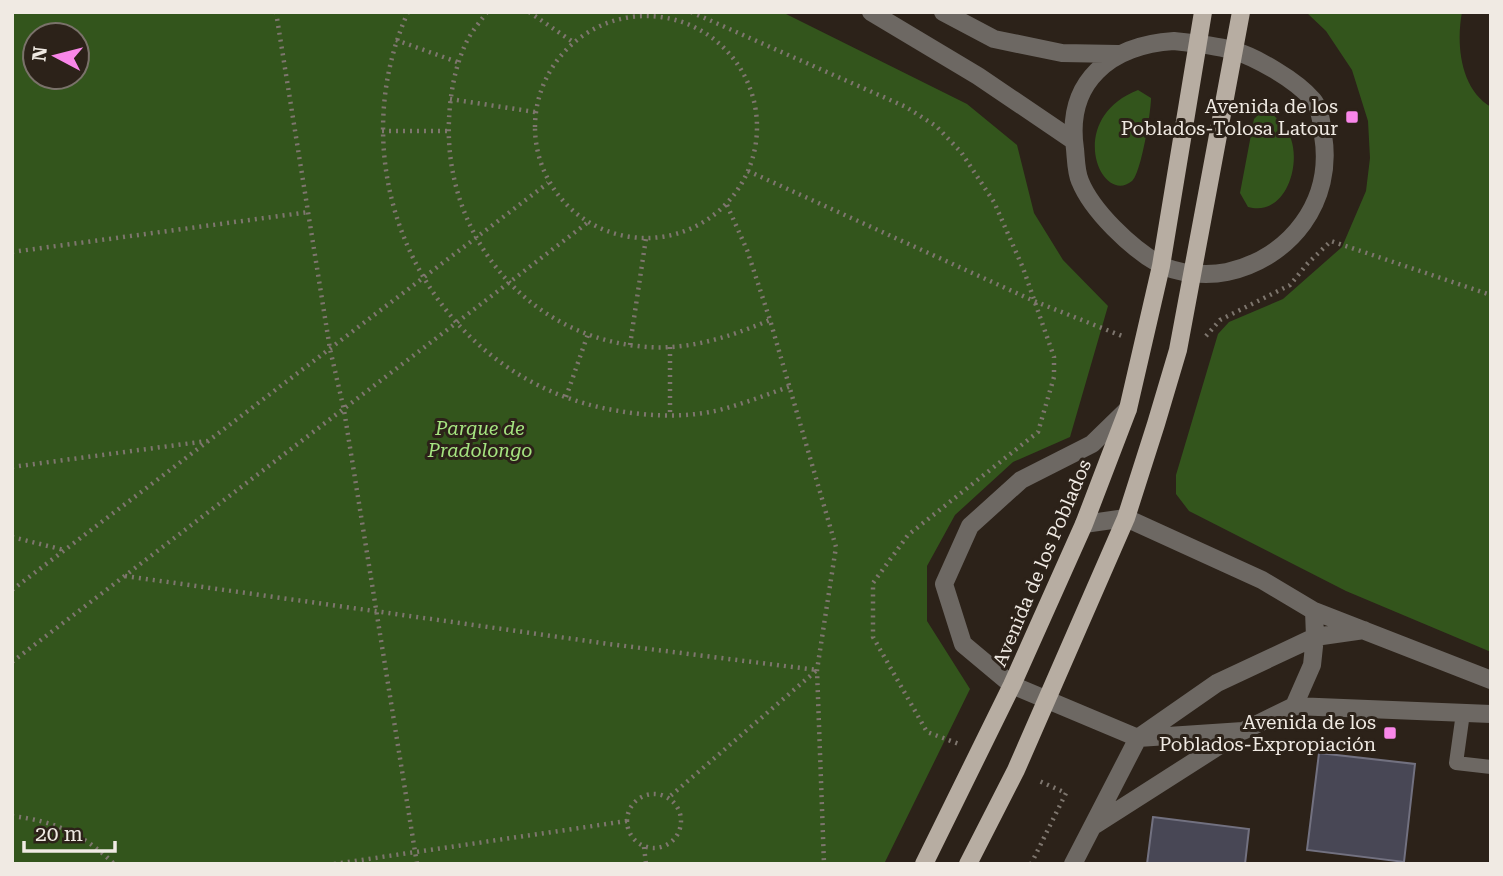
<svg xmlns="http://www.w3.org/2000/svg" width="1503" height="876" viewBox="0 0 1503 876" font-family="'Roboto Serif',serif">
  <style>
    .green { fill: #33551c; fill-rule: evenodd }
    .building { fill: #484755; stroke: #727180; stroke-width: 2 }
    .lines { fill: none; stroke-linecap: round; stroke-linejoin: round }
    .path { stroke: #7e766e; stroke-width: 4.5; stroke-dasharray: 2 5; stroke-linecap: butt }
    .service { stroke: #6d6863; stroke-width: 14 }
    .minor { stroke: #6d6863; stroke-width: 18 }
    .tertiary { stroke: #6d6863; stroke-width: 18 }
    .primary { stroke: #b7ada2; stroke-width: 18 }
    .poi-dot { fill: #f987e9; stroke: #2c2219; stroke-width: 2.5 }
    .labels { text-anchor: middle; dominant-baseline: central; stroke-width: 6; stroke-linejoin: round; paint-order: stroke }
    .poi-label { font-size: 19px; fill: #f0eae3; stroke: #2c2219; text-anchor: end }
    .park-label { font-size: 19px; font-style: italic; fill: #a5e480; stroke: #2c2219 }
    .street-label { font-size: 19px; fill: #f0eae3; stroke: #2c2219 }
  </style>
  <rect width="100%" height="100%" fill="#2c2219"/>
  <path class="green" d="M 12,12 L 782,12 L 967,104 L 1017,145 L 1034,213 L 1063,260 L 1108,306 L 1070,437 L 1013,462 L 955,515 L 927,566 L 927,621 L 970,689 L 884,864 L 12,864 ZM 77,35 L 77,77 L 35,77 L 35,35 Z
    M 1306,12 L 1462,12 C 1456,44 1460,89 1491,107 L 1491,652 L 1346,591 L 1189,511 L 1176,494 L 1176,475 L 1218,334 L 1229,322 L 1283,299 L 1342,247 L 1366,191 L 1370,158 L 1368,121 L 1352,70 L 1326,31 Z
    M 1138,90 L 1151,98 C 1151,112 1141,174 1132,181 C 1101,207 1064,119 1138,90 Z
    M 1260,113 L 1271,113 C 1279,120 1287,129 1291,139 C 1301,168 1284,217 1248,207 L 1240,193 L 1254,119 Z"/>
  <path class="building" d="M 1319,753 L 1415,764 L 1404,862 L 1307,850 Z
    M 1153,817 L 1249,829 L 1245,864 L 1147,864 Z"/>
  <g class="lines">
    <path class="path" d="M 276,12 L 330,349 L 344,410 L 417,864
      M 408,12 C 333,180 434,382 619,411 C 654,417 696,418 730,407 C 751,401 771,393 791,386
      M 487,12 C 480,22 471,32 466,43 C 455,66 450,95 449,120 C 444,232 523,333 637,346 C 684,352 727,338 770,320
      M 529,12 L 573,42
      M 691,12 L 906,107 L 936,126 L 961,152 L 994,202 L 1023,268 L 1054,357 L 1054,377 L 1038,432 L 908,535 L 873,583 L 873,637 L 927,732 L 959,744
      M535 127a111 111 0 1 1 222 0a111 111 0 1 1-222 0Z
      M 396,40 L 460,63
      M 450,99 L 535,112
      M 382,131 L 448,131
      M 748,171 L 1034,301 L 1122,336
      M 727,205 L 747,250 L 770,320 L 836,547 L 817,670 L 824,864
      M 12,252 L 309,212
      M 1206,336 L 1220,320 L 1290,285 L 1308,263 L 1331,241 L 1491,295
      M 630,345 L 646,238
      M 670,347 L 670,415
      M 566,397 L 588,334
      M 12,467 L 207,441
      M 12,537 L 64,550
      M 125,576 L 609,644 L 817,670 L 668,798
      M 12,590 L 548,183
      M 12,662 L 587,223
      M627 821a27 27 0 1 1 54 0a27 27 0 1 1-54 0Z
      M 12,816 C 54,821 84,834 114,864
      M 644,847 L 646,864
      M 334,864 L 627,821
      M 1031,864 L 1066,793 L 1037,780"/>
    <path class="service" d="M 1463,713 L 1456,763 L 1491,767"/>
    <path class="minor" d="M 1128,409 L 1092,444 L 1021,480 L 970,526 L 944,584 L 963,644 L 1012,685 L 1138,738 L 1243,731 L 1294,706 L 1312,665 L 1315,637 L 1314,611
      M 1084,524 L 1126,518 L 1262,580 L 1314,611 L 1491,680
      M 1294,706 L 1491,714
      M 1095,825 L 1239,733
      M 1073,864 L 1138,738 L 1217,683 L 1315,637 L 1364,630"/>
    <path class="tertiary" d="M 871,12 L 978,76 L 1074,141
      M 943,12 L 994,39 L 1062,53 L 1118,54
      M 1174,41 C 1193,43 1213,45 1232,50 C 1256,57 1296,80 1313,100 C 1320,108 1322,124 1323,135 C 1334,201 1291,258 1227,272 C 1207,276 1177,274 1159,264 C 1131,248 1092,211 1080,181 C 1076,172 1076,159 1075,149 C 1065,81 1111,45 1174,41 Z"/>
    <path class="primary" d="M 924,864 L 1012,685 L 1084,524 L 1128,409 L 1161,266 L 1203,12
      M 968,864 L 1016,770 L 1126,518 L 1156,424 L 1178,350 L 1241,12"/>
  </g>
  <g class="poi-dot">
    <rect x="1345" y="110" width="14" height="14" rx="3.5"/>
    <rect x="1383" y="726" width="14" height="14" rx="3.5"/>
  </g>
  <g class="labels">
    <g class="poi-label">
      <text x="1338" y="106">Avenida de los<tspan x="1338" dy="22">Poblados-Tolosa Latour</tspan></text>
      <text x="1376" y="722">Avenida de los<tspan x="1376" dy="22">Poblados-Expropiación</tspan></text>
    </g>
    <g class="park-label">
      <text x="480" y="428">Parque de<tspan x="480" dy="22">Pradolongo</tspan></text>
    </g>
    <g class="street-label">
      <text transform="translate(1042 563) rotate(-67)">Avenida de los Poblados</text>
    </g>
  </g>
  <rect width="1503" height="876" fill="none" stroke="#f0eae3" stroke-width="28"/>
  <g transform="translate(56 56) rotate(277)"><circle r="33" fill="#2c2219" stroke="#7a726a" stroke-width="2"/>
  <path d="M0-5L12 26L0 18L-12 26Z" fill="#f987e9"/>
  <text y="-10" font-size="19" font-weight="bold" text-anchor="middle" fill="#f0eae3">N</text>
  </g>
  <path d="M24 841v10h91v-10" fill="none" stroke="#f0eae3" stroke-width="3.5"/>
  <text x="35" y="841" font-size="21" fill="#f0eae3" stroke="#2c2219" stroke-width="5" paint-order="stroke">20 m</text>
</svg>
